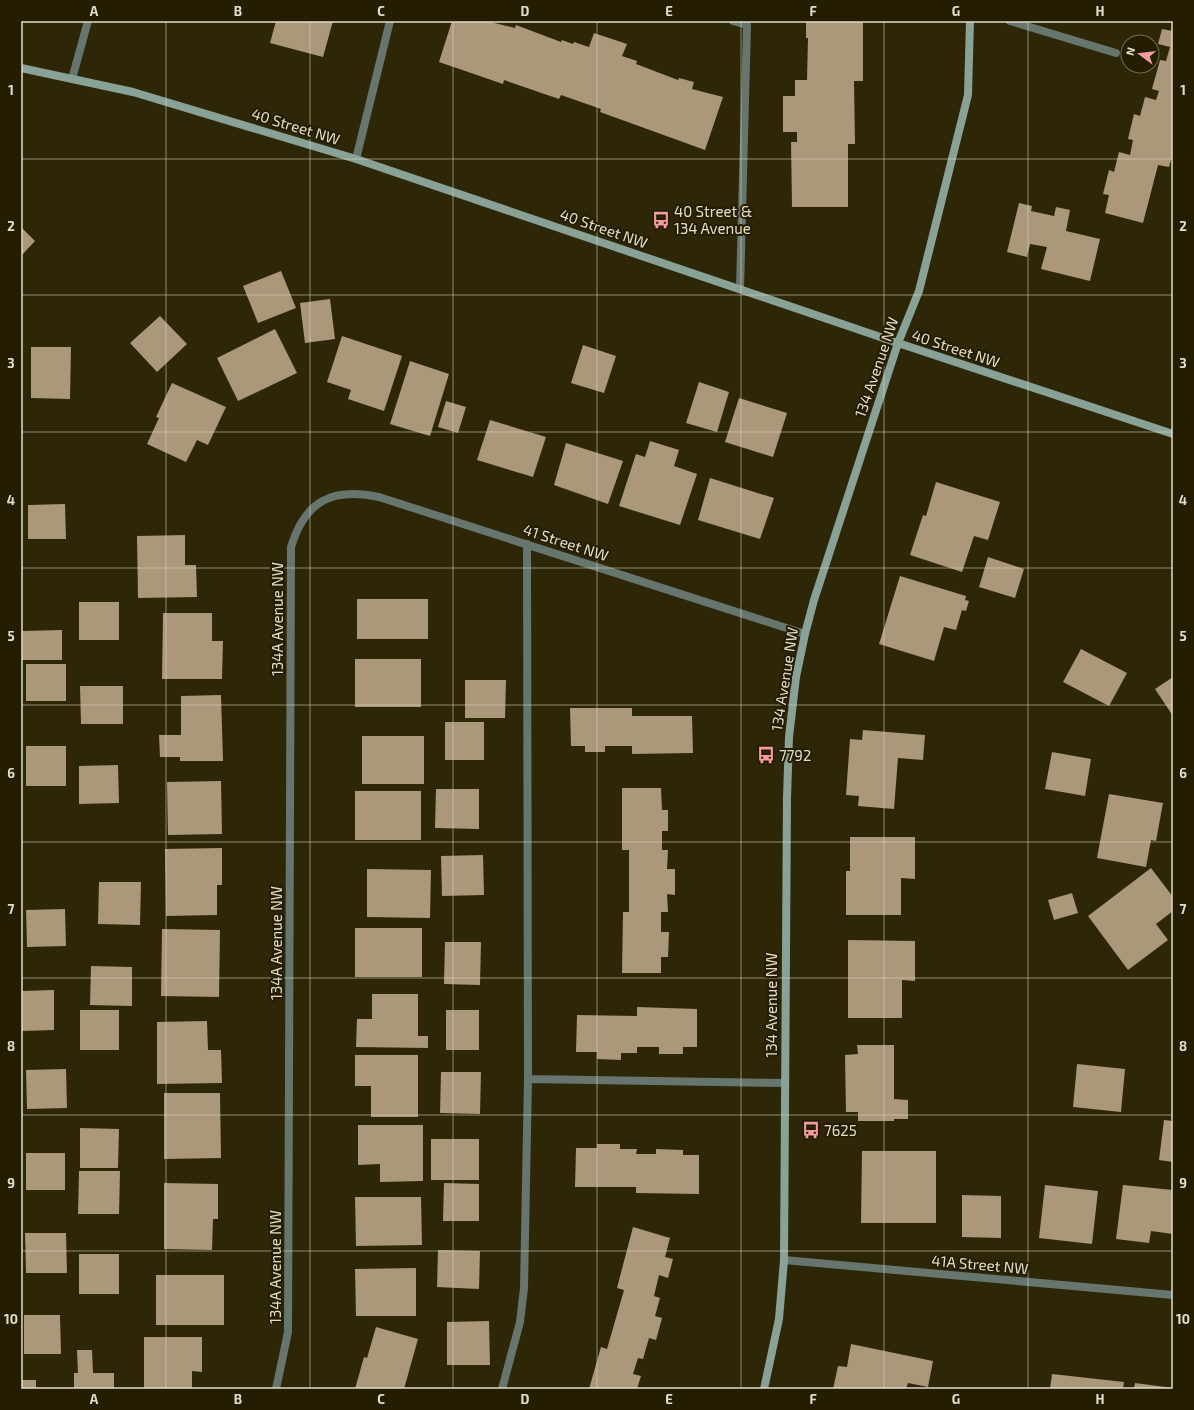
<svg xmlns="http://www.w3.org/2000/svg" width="1194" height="1410" viewBox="0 0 1194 1410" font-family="'Exo 2',sans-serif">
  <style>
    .building { fill: #ab9779 }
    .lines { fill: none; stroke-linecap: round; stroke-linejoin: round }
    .lane { stroke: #66756e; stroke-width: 8 }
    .street { stroke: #66756e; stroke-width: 8 }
    .secondary { stroke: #89a297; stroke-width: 8 }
    .grid { fill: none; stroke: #e1ddcb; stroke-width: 1; stroke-opacity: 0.55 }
    .labels { text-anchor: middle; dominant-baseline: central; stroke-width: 4; stroke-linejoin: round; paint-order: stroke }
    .street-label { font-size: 15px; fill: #e1ddcb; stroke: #251d00 }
    .poi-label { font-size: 15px; fill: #e1ddcb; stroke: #251d00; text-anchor: start }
    .neatline { fill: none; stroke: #e1ddcb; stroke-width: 1.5 }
    .grid-label { font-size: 13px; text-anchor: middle; font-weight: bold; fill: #e1ddcb }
  </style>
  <rect width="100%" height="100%" fill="#2e2707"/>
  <path class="building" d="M 276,21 L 333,21 L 323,57 L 270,43 Z
    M 452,21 L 486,21 L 515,28 L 516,25 L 561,42 L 562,40 L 573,44 L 574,42 L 589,47 L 594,33 L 627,44 L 622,56 L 637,61 L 636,64 L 678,80 L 679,78 L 694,82 L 692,89 L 723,97 L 705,150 L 600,112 L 601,109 L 561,95 L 559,99 L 504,80 L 503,84 L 439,62 Z
    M 806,21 L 863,21 L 863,81 L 854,81 L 855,144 L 848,144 L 848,207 L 792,207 L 791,142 L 797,142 L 797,132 L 783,132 L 783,96 L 795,96 L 795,80 L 807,80 L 808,38 L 806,38 Z
    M 1162,29 L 1173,31 L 1173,153 L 1169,167 L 1158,165 L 1143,223 L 1105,213 L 1109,195 L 1103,194 L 1109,170 L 1114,172 L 1119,152 L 1130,155 L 1133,140 L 1128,139 L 1134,114 L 1140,116 L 1145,97 L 1156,100 L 1159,91 L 1152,89 L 1160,60 L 1166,61 L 1170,47 L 1158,44 Z
    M 1019,203 L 1032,206 L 1031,211 L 1054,216 L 1056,207 L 1070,210 L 1066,231 L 1100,239 L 1090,281 L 1041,269 L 1047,247 L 1030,244 L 1027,257 L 1007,252 Z
    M 21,227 L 35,241 L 21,256 Z
    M 281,271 L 296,308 L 258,323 L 243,286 Z
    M 330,299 L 335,339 L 305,343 L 300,303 Z
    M 160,316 L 187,344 L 157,372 L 130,343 Z
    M 275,329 L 297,373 L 238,401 L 217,358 Z
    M 342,336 L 402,356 L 384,411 L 348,399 L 351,390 L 327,382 Z
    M 583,345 L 616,356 L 604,393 L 571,383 Z
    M 31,347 L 71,347 L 70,399 L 31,398 Z
    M 410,361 L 449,374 L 430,436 L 390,424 Z
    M 699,382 L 729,392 L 717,432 L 686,423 Z
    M 172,383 L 226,407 L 208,445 L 197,440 L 186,462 L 147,444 L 159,418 L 156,417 Z
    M 739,398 L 787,413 L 773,457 L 725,442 Z
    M 446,401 L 466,407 L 458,433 L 438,427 Z
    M 490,420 L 546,437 L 533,477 L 477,460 Z
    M 650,441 L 679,450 L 674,466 L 697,474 L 680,525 L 619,506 L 636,454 L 645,457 Z
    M 566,443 L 623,461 L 608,504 L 554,485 Z
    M 710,478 L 774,498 L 760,539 L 698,520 Z
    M 936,482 L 1000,502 L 988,540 L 974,536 L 962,572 L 910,555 L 923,515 L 926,516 Z
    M 65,504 L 66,539 L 28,539 L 28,505 Z
    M 185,535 L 185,565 L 196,565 L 197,597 L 138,598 L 137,536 Z
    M 988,557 L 1024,569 L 1015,598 L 979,587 Z
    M 900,576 L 966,596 L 965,600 L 969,601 L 966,611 L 962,610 L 956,630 L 944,627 L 934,661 L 879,644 Z
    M 357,599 L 428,599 L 428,639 L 357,639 Z
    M 79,602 L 119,602 L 119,640 L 79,640 Z
    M 163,613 L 212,613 L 212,641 L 223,641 L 222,679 L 162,679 Z
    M 62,630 L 62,660 L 21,660 L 21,631 Z
    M 1081,649 L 1127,673 L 1109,706 L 1063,682 Z
    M 355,659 L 421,659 L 421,707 L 355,707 Z
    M 26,664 L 66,664 L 66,701 L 26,701 Z
    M 1173,677 L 1173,716 L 1155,689 Z
    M 465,680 L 506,680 L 505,718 L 465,718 Z
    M 80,686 L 123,686 L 123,724 L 81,724 Z
    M 221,695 L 223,761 L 180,761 L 180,757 L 160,757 L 159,735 L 181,735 L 181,696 Z
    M 570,708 L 632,708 L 632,716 L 692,716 L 693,753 L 632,754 L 632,746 L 605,746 L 605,752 L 585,752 L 585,746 L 571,746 Z
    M 445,722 L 484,722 L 484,760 L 445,760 Z
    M 863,730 L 925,735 L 923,760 L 898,758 L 894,809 L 858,806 L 859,796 L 846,795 L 850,739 L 862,740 Z
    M 362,736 L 424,736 L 424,784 L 362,784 Z
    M 26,746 L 66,746 L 66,786 L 26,786 Z
    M 1052,752 L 1091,759 L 1085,796 L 1045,789 Z
    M 118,765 L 119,803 L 79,804 L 79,766 Z
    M 221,781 L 222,834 L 168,835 L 167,782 Z
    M 622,788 L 661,788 L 662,810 L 668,810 L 668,831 L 662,831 L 662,850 L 668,850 L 667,869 L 675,869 L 675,895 L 667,894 L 668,912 L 661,912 L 661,932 L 669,932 L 668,957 L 661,957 L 661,973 L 622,973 L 623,912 L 629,912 L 629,850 L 622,850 Z
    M 436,789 L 479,789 L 479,829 L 435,828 Z
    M 355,791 L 421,791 L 421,840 L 355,840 Z
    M 1109,794 L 1163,803 L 1156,841 L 1151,840 L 1146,867 L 1097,858 Z
    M 850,837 L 915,837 L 915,879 L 901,878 L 901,915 L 846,915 L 846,871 L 850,871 Z
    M 222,848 L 222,885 L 217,885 L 217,915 L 166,916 L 165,849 Z
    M 483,855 L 484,895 L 442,896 L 441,856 Z
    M 1151,868 L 1173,897 L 1173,911 L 1156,924 L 1168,940 L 1128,970 L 1088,916 Z
    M 367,869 L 431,870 L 430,918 L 367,917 Z
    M 99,882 L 141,882 L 140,925 L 98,924 Z
    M 1072,893 L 1078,913 L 1054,920 L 1048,900 Z
    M 65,909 L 66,946 L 27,947 L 26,910 Z
    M 355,928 L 422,928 L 422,977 L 355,977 Z
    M 162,929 L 220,930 L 219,997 L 161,996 Z
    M 848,940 L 915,941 L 915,981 L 902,980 L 902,1018 L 848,1018 Z
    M 445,942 L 481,942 L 480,985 L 444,984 Z
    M 91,966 L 132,967 L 132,1006 L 90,1005 Z
    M 54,990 L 54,1030 L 21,1031 L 21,991 Z
    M 372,994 L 418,994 L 418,1036 L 428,1036 L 428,1048 L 356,1047 L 357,1019 L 372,1019 Z
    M 637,1007 L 697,1009 L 697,1047 L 683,1047 L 683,1054 L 659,1054 L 659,1047 L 637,1047 L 637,1053 L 621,1053 L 621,1060 L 597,1059 L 597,1052 L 576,1052 L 577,1015 L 637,1016 Z
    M 80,1010 L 119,1010 L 119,1050 L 80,1050 Z
    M 446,1010 L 479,1010 L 479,1050 L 446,1050 Z
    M 207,1021 L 208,1050 L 221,1050 L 222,1083 L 157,1084 L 157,1022 Z
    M 857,1045 L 894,1045 L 894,1099 L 908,1100 L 908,1119 L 894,1119 L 894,1121 L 858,1121 L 858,1112 L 846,1112 L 845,1055 L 858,1054 Z
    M 355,1055 L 418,1055 L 418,1117 L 371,1117 L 371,1086 L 355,1086 Z
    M 1077,1064 L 1125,1069 L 1121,1112 L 1073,1107 Z
    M 66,1069 L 67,1108 L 27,1109 L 26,1070 Z
    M 441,1072 L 481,1072 L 480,1114 L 440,1113 Z
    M 164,1093 L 220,1093 L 221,1158 L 164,1159 Z
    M 1164,1120 L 1173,1121 L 1173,1162 L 1159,1160 Z
    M 358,1125 L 423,1125 L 423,1181 L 380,1182 L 380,1164 L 358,1165 Z
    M 80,1128 L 119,1129 L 118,1168 L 80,1168 Z
    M 431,1139 L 479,1139 L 479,1180 L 431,1180 Z
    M 597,1144 L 620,1144 L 620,1149 L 637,1149 L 636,1154 L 656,1154 L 656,1149 L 683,1150 L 683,1155 L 699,1155 L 699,1194 L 636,1193 L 636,1187 L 575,1187 L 576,1148 L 597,1148 Z
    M 862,1151 L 936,1151 L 936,1223 L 861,1223 Z
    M 26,1153 L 65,1153 L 65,1190 L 26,1190 Z
    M 79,1171 L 120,1171 L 119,1214 L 78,1214 Z
    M 164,1183 L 218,1184 L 218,1219 L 213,1219 L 212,1250 L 164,1249 Z
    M 444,1183 L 479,1184 L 479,1221 L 443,1221 Z
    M 1045,1185 L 1098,1191 L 1092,1244 L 1039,1238 Z
    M 1123,1185 L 1173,1190 L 1173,1234 L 1151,1231 L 1149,1243 L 1116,1239 Z
    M 962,1195 L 1001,1196 L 1001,1238 L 962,1237 Z
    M 355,1197 L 421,1197 L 422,1245 L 356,1246 Z
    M 633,1227 L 670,1238 L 665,1257 L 673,1259 L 668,1278 L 659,1275 L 654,1296 L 660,1298 L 655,1316 L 662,1318 L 656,1340 L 649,1338 L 643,1359 L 638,1358 L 633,1374 L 641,1376 L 637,1389 L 589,1389 L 601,1347 L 607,1349 L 624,1290 L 617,1288 Z
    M 25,1233 L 66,1233 L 67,1273 L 26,1273 Z
    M 438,1250 L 480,1251 L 479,1289 L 437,1287 Z
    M 79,1254 L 119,1254 L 119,1294 L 79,1294 Z
    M 416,1268 L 416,1316 L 356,1316 L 355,1269 Z
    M 156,1275 L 224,1275 L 224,1325 L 156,1325 Z
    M 24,1315 L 60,1315 L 61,1354 L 24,1354 Z
    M 489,1321 L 490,1365 L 447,1365 L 447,1322 Z
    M 376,1327 L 418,1339 L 404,1389 L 355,1389 L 364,1357 L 367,1358 Z
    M 144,1337 L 202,1337 L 202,1372 L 192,1371 L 192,1389 L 144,1389 Z
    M 851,1344 L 933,1361 L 928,1387 L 908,1383 L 906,1389 L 833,1389 L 838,1366 L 847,1367 Z
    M 77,1350 L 92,1350 L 93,1373 L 114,1373 L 114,1389 L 74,1389 L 74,1373 L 78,1373 Z
    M 1052,1374 L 1124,1382 L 1123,1389 L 1050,1389 Z
    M 21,1380 L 36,1380 L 36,1389 L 21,1389 Z
    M 1135,1383 L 1173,1388 L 1173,1389 L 1134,1389 Z"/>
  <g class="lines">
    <path class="lane" d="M 733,21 L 747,25 L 740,289
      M 1010,21 L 1116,53
      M 72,79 L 88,21
      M 356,159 L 390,21
      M 528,1079 L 785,1083
      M 502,1389 L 520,1322 L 524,1288 L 528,1079 L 527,544"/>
    <path class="street" d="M 784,1260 L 1173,1295
      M 276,1389 L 288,1332 L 291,547 C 305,501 332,487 379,497 L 805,634"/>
    <path class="secondary" d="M 21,68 L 133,92 L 356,159 L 898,343 L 1173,434
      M 764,1389 L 779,1319 L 784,1260 L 787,798 L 789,737 L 796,677 L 805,634 L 814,600 L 898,343 L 919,291 L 968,95 L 970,21"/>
  </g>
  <path class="grid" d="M 166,21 L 166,1389M 310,21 L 310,1389M 453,21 L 453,1389M 597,21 L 597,1389M 741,21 L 741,1389M 884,21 L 884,1389M 1028,21 L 1028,1389M 21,159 L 1173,159M 21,295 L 1173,295M 21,432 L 1173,432M 21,568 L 1173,568M 21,705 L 1173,705M 21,842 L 1173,842M 21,978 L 1173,978M 21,1115 L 1173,1115M 21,1251 L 1173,1251"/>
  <defs>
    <g id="bus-bare" transform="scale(1.38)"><path d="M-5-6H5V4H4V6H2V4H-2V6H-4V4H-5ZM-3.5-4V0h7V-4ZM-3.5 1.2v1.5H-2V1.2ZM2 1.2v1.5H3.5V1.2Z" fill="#f49aa0" stroke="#251d00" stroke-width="2.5" paint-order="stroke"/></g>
  </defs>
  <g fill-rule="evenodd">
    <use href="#bus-bare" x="661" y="220"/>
    <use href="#bus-bare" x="766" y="755"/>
    <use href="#bus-bare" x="811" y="1130"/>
  </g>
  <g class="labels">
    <g class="street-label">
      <text transform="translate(296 126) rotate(17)">40 Street NW</text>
      <text transform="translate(604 228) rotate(19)">40 Street NW</text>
      <text transform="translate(956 348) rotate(18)">40 Street NW</text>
      <text transform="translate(876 367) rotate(-71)">134 Avenue NW</text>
      <text transform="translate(566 542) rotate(18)">41 Street NW</text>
      <text transform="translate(277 619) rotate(-90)">134A Avenue NW</text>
      <text transform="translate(784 679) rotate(-81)">134 Avenue NW</text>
      <text transform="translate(276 943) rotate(-90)">134A Avenue NW</text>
      <text transform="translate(771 1005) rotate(-90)">134 Avenue NW</text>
      <text transform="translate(980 1264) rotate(5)">41A Street NW</text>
      <text transform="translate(275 1267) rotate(-90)">134A Avenue NW</text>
    </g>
    <g class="poi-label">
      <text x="674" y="211">40 Street &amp;<tspan x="674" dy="17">134 Avenue</tspan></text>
      <text x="779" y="755">7792</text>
      <text x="824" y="1130">7625</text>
    </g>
  </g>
  <rect width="1194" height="1410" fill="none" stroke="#251d00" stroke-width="44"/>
  <g transform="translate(1140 54) rotate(285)"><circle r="19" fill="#251d00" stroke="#706a51"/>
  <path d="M0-3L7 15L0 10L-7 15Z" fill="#f49aa0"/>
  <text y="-6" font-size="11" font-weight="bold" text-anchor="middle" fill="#e1ddcb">N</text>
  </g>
  <rect x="22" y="22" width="1150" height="1366" class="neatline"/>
  <g class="grid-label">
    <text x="94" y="16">A</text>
    <text x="238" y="16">B</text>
    <text x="381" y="16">C</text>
    <text x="525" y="16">D</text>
    <text x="669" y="16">E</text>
    <text x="813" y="16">F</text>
    <text x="956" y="16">G</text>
    <text x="1100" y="16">H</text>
    <text x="11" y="95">1</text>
    <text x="1183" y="95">1</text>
    <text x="11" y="231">2</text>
    <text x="1183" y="231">2</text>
    <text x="11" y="368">3</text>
    <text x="1183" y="368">3</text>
    <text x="11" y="505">4</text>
    <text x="1183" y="505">4</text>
    <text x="11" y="641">5</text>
    <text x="1183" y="641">5</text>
    <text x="11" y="778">6</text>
    <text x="1183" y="778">6</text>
    <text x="11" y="914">7</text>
    <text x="1183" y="914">7</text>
    <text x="11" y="1051">8</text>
    <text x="1183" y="1051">8</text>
    <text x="11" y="1188">9</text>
    <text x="1183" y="1188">9</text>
    <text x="11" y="1324">10</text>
    <text x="1183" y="1324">10</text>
    <text x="94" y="1404">A</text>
    <text x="238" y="1404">B</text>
    <text x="381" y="1404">C</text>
    <text x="525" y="1404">D</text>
    <text x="669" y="1404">E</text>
    <text x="813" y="1404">F</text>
    <text x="956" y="1404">G</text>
    <text x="1100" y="1404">H</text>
  </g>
</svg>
